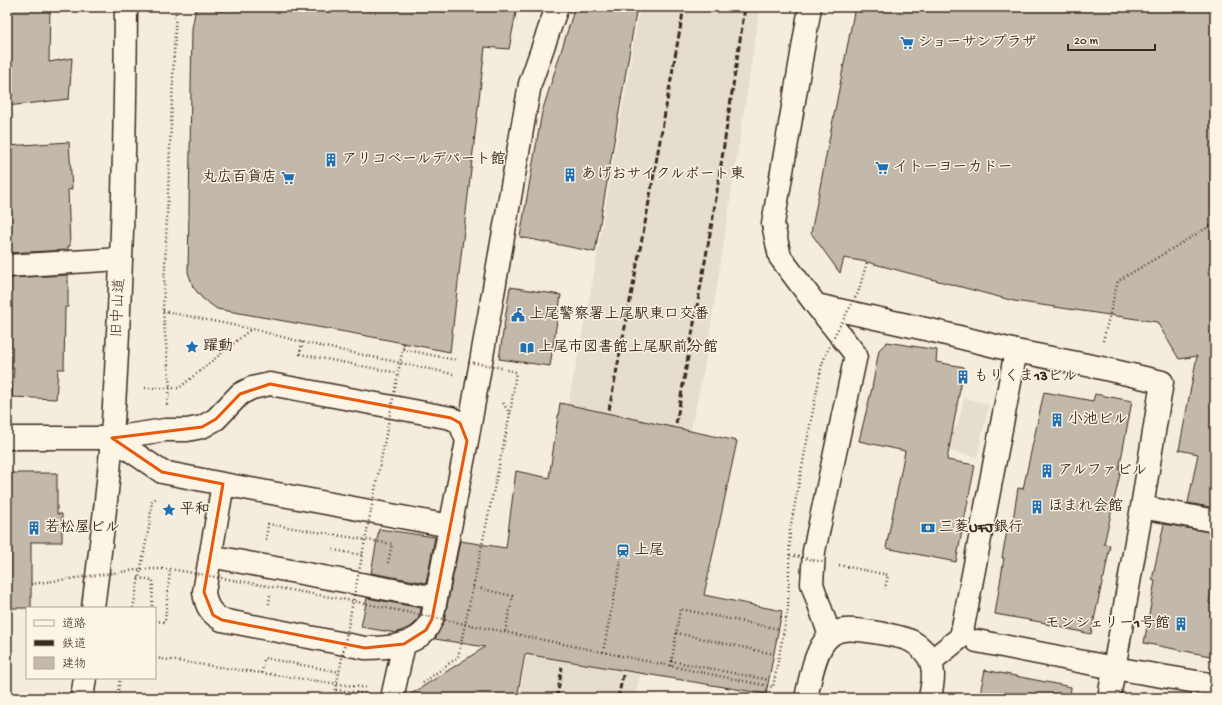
<svg xmlns="http://www.w3.org/2000/svg" width="1222" height="705" viewBox="0 0 1222 705" font-family="'Gochi Hand','Klee One',sans-serif">
  <style>
    .built { fill: #e5ddce }
    .building { fill: #c3b9aa; stroke: #3b2a1e }
    .lines { fill: none; stroke-linecap: round; stroke-linejoin: round }
    .minor-casing { stroke: #3b2a1e; stroke-width: 25 }
    .major-casing { stroke: #3b2a1e; stroke-width: 25 }
    .path { stroke: #3b2a1e; stroke-width: 2.5; stroke-dasharray: 1 3; stroke-linecap: butt }
    .minor { stroke: #fcf5e5; stroke-width: 22 }
    .major { stroke: #fcf5e5; stroke-width: 22 }
    .rail { stroke: #3b2a1e; stroke-width: 3; stroke-dasharray: 6 3; stroke-linecap: butt }
    .path-bridge { stroke: #3b2a1e; stroke-width: 2.5; stroke-dasharray: 1 3; stroke-linecap: butt }
    .marked { fill: none; stroke: #e8590c; stroke-width: 3; stroke-linejoin: round }
    .labels { text-anchor: middle; dominant-baseline: central; stroke-width: 3; stroke-linejoin: round; paint-order: stroke }
    .poi-label { font-size: 15px; font-weight: bold; fill: #3b2a1e; stroke: #fcf5e5; text-anchor: start }
    .street-label { font-size: 15px; fill: #3b2a1e; stroke: #fcf5e5 }
  </style>
  <rect width="100%" height="100%" fill="#f4eddd"/>
  <filter id="ink" filterUnits="userSpaceOnUse"><feTurbulence type="fractalNoise" baseFrequency=".025" numOctaves="2"/><feDisplacementMap in="SourceGraphic" scale="8" xChannelSelector="R" yChannelSelector="G"/><feConvolveMatrix kernelMatrix="1 2 1 2 8 2 1 2 1" color-interpolation-filters="sRGB"/></filter>
  <g filter="url(#ink)">
    <path class="built" d="M 640,7 L 760,7 L 706,358 L 635,698 L 519,698 L 569,399 L 591,290 Z
      M 964,398 L 989,404 L 977,457 L 927,446 L 932,422 L 957,428 Z"/>
    <path class="building" d="M 7,7 L 50,7 L 49,62 L 72,58 L 69,99 L 7,106 Z
      M 196,7 L 517,7 L 509,49 L 485,47 L 450,352 L 362,335 L 217,309 L 202,298 L 193,287 L 188,272 L 192,29 Z
      M 575,7 L 637,7 L 595,252 L 520,237 L 542,112 Z
      M 855,7 L 1215,7 L 1215,240 L 1208,274 L 1215,274 L 1215,508 L 1188,503 L 1198,454 L 1179,450 L 1197,356 L 1179,359 L 1157,322 L 1014,301 L 867,262 L 844,258 L 840,273 L 811,233 Z
      M 69,142 L 72,189 L 68,190 L 70,246 L 68,246 L 68,250 L 7,253 L 7,146 Z
      M 68,275 L 68,307 L 65,307 L 64,369 L 58,369 L 56,399 L 12,397 L 14,368 L 9,368 L 10,307 L 7,307 L 7,278 Z
      M 510,287 L 561,295 L 550,366 L 499,359 Z
      M 887,342 L 937,350 L 936,362 L 964,367 L 947,460 L 975,465 L 956,562 L 886,548 L 905,451 L 859,441 L 872,388 L 879,350 Z
      M 1044,392 L 1093,401 L 1095,394 L 1132,401 L 1119,470 L 1121,470 L 1104,544 L 1110,545 L 1104,578 L 1103,578 L 1091,634 L 1046,624 L 1046,623 L 995,614 L 1004,558 L 1002,558 L 1008,525 L 1012,526 L 1018,488 L 1023,489 Z
      M 560,403 L 737,441 L 704,595 L 782,611 L 766,694 L 525,654 L 517,698 L 405,698 L 485,647 L 435,639 L 444,621 L 460,541 L 506,548 L 516,471 L 549,478 Z
      M 7,473 L 57,473 L 57,514 L 62,514 L 62,542 L 31,542 L 31,608 L 7,608 Z
      M 1164,524 L 1215,533 L 1215,571 L 1209,603 L 1215,604 L 1215,657 L 1144,643 L 1155,581 L 1152,580 Z
      M 379,529 L 435,537 L 426,583 L 371,573 Z
      M 367,598 L 421,608 L 420,615 L 416,622 L 412,626 L 396,633 L 361,627 Z
      M 985,670 L 1071,687 L 1070,698 L 979,698 Z"/>
    <g class="lines">
      <g class="minor-casing">
        <path id="minor" d="M 810,7 L 773,224 L 780,257 L 816,305 L 856,355 L 814,551 L 812,584 L 830,636
          M 7,266 L 121,259
          M 816,305 L 930,330 L 1016,351 L 1097,367 L 1162,382 L 1142,507 L 1109,698
          M 112,438 L 165,430 L 187,430 L 202,427 L 216,419 L 240,394 L 252,388 L 270,384 L 451,418 L 460,423 L 467,441 L 432,619 C 430,623 428,627 426,630 C 411,647 385,648 365,648 L 222,620 C 210,613 206,606 204,592 L 223,484
          M 112,438 L 162,472 L 223,484 L 450,526
          M 467,441 L 530,84 L 557,7
          M 1142,507 L 1215,521
          M 210,556 L 436,598
          M 977,641 L 1114,668 L 1215,685
          M 931,661 L 961,637 L 1016,351
          M 392,698 L 404,644
          M 806,698 C 810,681 815,647 830,636 C 833,633 840,630 844,630 C 854,628 904,636 913,642 C 920,646 928,654 931,662 C 935,674 932,686 930,698"/>
      </g>
      <g class="major-casing">
        <path id="major" d="M 7,438 L 112,438
          M 93,608 C 100,551 108,494 112,436 C 122,294 125,150 126,7
          M 82,698 L 85,678"/>
      </g>
      <path class="path" d="M 163,311 L 252,329 L 302,342 L 453,374
        M 1103,341 L 1118,281 L 1215,223
        M 302,342 L 300,354 L 398,373
        M 403,349 L 455,360
        M 507,370 L 516,372 L 510,414
        M 145,388 L 179,388 L 251,329
        M 167,405 L 170,388 L 163,311 L 176,7
        M 267,539 L 266,539 L 268,524 L 392,544 L 388,563
        M 333,550 L 362,555
        M 839,565 L 888,575 L 885,589
        M 138,578 L 153,580 L 152,608
        M 473,587 L 513,596 L 505,632
        M 269,604 L 270,594 L 272,594
        M 133,608 L 149,527 L 152,501 L 156,498
        M 781,618 L 786,618
        M 155,621 L 165,622 L 170,569
        M 676,633 L 774,654
        M 603,652 L 623,551
        M 155,658 L 367,688
        M 671,661 L 769,680
        M 671,666 L 680,609 L 779,629
        M 262,673 L 264,658 L 340,672
        M 423,683 L 458,657 L 510,414 L 502,401
        M 117,698 L 120,678"/>
      <use href="#minor" class="minor"/>
      <use href="#major" class="major"/>
      <path class="rail" d="M 609,410 L 646,218 L 684,7
        M 676,424 L 713,217 L 745,7
        M 557,698 L 562,667
        M 618,698 L 623,675"/>
      <path class="path-bridge" d="M 469,362 L 502,368
        M 790,555 L 823,562
        M 31,584 L 143,569 L 170,569 L 353,601 L 773,687 L 788,609 L 790,529 L 822,364 L 832,340 L 858,293 L 867,262
        M 336,690 L 404,698
        M 334,698 L 404,343"/>
    </g>
  </g>
  <path class="marked" d="M 270,384 L 451,418 L 460,423 L 467,441 L 432,619 L 426,630 L 404,644 L 365,648 L 222,620 L 213,615 L 204,592 L 223,484 L 162,472 L 112,438 L 202,427 L 216,419 L 240,394 Z"/>
  <defs>
    <g id="supermarket-bare" transform="scale(1.08)"><path d="M-6-5.5h2.5l.6 2H6L4.5 2H-2.5L-4.4-4H-6ZM-1.5 3.2a1.3 1.3 0 1 0 .1 0ZM3 3.2a1.3 1.3 0 1 0 .1 0Z" fill="#1f6fb2" stroke="#fcf5e5" stroke-width="2.5" paint-order="stroke"/></g>
    <g id="building-bare" transform="scale(1.08)"><path d="M-4-6H4V6H1V3H-1V6H-4ZM-2.5-4.3h1.7v1.8h-1.7ZM.8-4.3h1.7v1.8H.8ZM-2.5-1h1.7V.8h-1.7ZM.8-1h1.7V.8H.8Z" fill="#1f6fb2" stroke="#fcf5e5" stroke-width="2.5" paint-order="stroke"/></g>
    <g id="civic-bare" transform="scale(1.08)"><path d="M-.6-6.5H3V-4.5H.6V-3L4-1V1h2V6H-6V1h2V-1L-.6-3ZM-1.2 2.5V6h2.4V2.5Z" fill="#1f6fb2" stroke="#fcf5e5" stroke-width="2.5" paint-order="stroke"/></g>
    <g id="sight-bare" transform="scale(1.08)"><path d="M0-6L1.8-2.2L6-1.7L2.9 1.2L3.7 5.4L0 3.3L-3.7 5.4L-2.9 1.2L-6-1.7L-1.8-2.2Z" fill="#1f6fb2" stroke="#fcf5e5" stroke-width="2.5" paint-order="stroke"/></g>
    <g id="library-bare" transform="scale(1.08)"><path d="M-6-4Q-3-5.5-.7-3.5V5Q-3 3-6 4ZM6-4Q3-5.5 .7-3.5V5Q3 3 6 4Z" fill="#1f6fb2" stroke="#fcf5e5" stroke-width="2.5" paint-order="stroke"/></g>
    <g id="bank-bare" transform="scale(1.08)"><path d="M-6-4H6V4H-6ZM0-2.3a2.3 2.3 0 1 0 0 4.6a2.3 2.3 0 1 0 0-4.6Z" fill="#1f6fb2" stroke="#fcf5e5" stroke-width="2.5" paint-order="stroke"/></g>
    <g id="station-bare" transform="scale(1.08)"><path d="M-3-6H3Q5-6 5-4V2Q5 4 3 4L4.5 6H3L1.5 4h-3L-3 6H-4.5L-3 4Q-5 4-5 2V-4Q-5-6-3-6ZM-3.5-4v3h7v-3ZM-3.5 1v1.5H-2V1ZM2 1v1.5H3.5V1Z" fill="#1f6fb2" stroke="#fcf5e5" stroke-width="2.5" paint-order="stroke"/></g>
  </defs>
  <g fill-rule="evenodd">
    <use href="#supermarket-bare" x="907" y="43"/>
    <use href="#building-bare" x="331" y="160"/>
    <use href="#supermarket-bare" x="882" y="168"/>
    <use href="#building-bare" x="570" y="175"/>
    <use href="#supermarket-bare" x="288" y="178"/>
    <use href="#civic-bare" x="518" y="315"/>
    <use href="#sight-bare" x="192" y="347"/>
    <use href="#library-bare" x="527" y="348"/>
    <use href="#building-bare" x="963" y="377"/>
    <use href="#building-bare" x="1057" y="420"/>
    <use href="#building-bare" x="1047" y="471"/>
    <use href="#building-bare" x="1037" y="507"/>
    <use href="#sight-bare" x="169" y="510"/>
    <use href="#building-bare" x="34" y="528"/>
    <use href="#bank-bare" x="928" y="528"/>
    <use href="#station-bare" x="623" y="551"/>
    <use href="#building-bare" x="1181" y="624"/>
  </g>
  <g class="labels">
    <g class="poi-label">
      <text x="918" y="43">ショーサンプラザ</text>
      <text x="342" y="160">アリコベールデパート館</text>
      <text x="893" y="168">イトーヨーカドー</text>
      <text x="581" y="175">あげおサイクルポート東</text>
      <text x="277" y="178" text-anchor="end">丸広百貨店</text>
      <text x="529" y="315">上尾警察署上尾駅東口交番</text>
      <text x="203" y="347">躍動</text>
      <text x="538" y="348">上尾市図書館上尾駅前分館</text>
      <text x="974" y="377">もりくま13ビル</text>
      <text x="1068" y="420">小池ビル</text>
      <text x="1058" y="471">アルファビル</text>
      <text x="1048" y="507">ほまれ会館</text>
      <text x="180" y="510">平和</text>
      <text x="45" y="528">若松屋ビル</text>
      <text x="939" y="528">三菱UFJ銀行</text>
      <text x="634" y="551">上尾</text>
      <text x="1170" y="624" text-anchor="end">モンシェリー1号館</text>
    </g>
    <g class="street-label">
      <text transform="translate(119 308) rotate(-87)">旧中山道</text>
    </g>
  </g>
  <rect width="1222" height="705" fill="none" stroke="#fcf5e5" stroke-width="24"/>
  <rect x="12" y="12" width="1198" height="681" fill="none" stroke="#3b2a1e" stroke-width="1.5" filter="url(#ink)"/>
  <rect x="26" y="607" width="130" height="72" fill="#fcf5e5" stroke="#afa495"/>
  <rect x="34" y="620" width="20" height="6" fill="#fcf5e5" stroke="#afa495"/>
  <text x="62" y="627" font-size="12" fill="#3b2a1e">道路</text>
  <rect x="34" y="640" width="20" height="6" fill="#3b2a1e" stroke="#afa495"/>
  <text x="62" y="647" font-size="12" fill="#3b2a1e">鉄道</text>
  <rect x="34" y="657" width="20" height="12" fill="#c3b9aa" stroke="#afa495"/>
  <text x="62" y="667" font-size="12" fill="#3b2a1e">建物</text>
  <path d="M1068 44v6h87v-6" fill="none" stroke="#3b2a1e" stroke-width="2"/>
  <text x="1074" y="44" font-size="12" fill="#3b2a1e" stroke="#fcf5e5" stroke-width="3" paint-order="stroke">20 m</text>
</svg>
